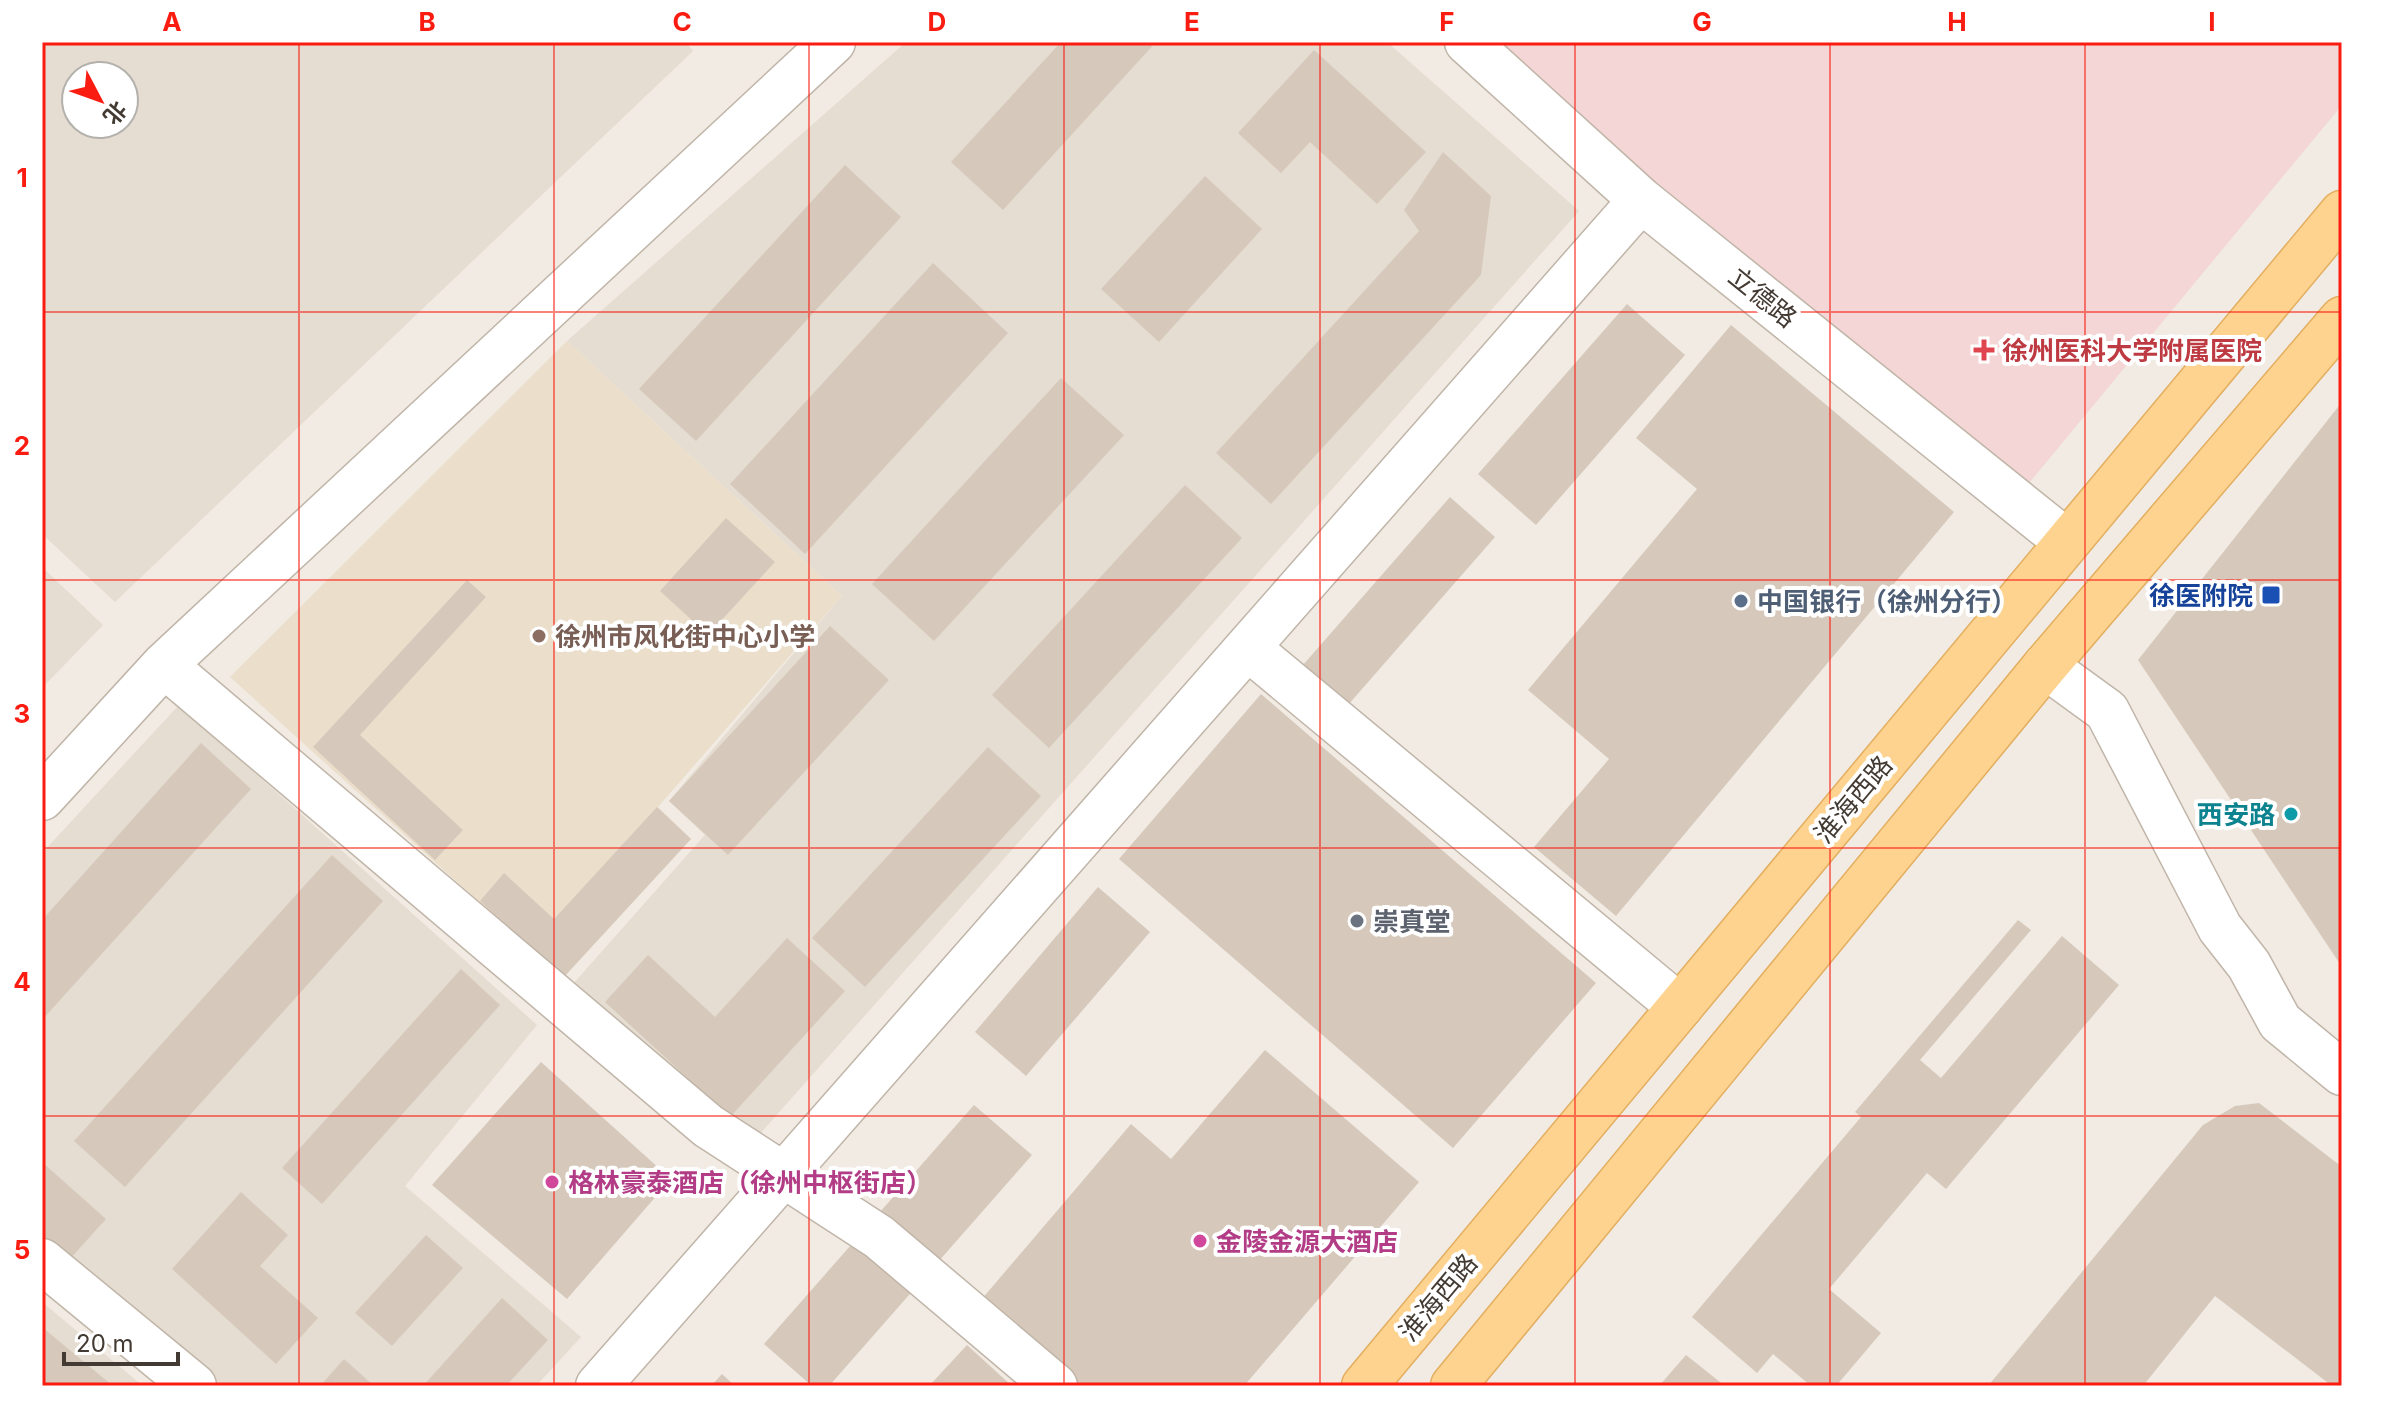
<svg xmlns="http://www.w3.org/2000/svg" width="2384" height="1428" viewBox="0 0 2384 1428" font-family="Inter,'Noto Sans SC',sans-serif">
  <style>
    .residential { fill: #e5ddd1; fill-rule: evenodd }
    .education { fill: #ebdfcc }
    .medical { fill: #f3d6d5 }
    .building { fill: #d6c9bb }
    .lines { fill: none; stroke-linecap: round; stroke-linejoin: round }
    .minor-casing { stroke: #c0b5a8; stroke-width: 47 }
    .major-casing { stroke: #e3ae5f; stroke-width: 47 }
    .minor { stroke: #fff; stroke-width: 44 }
    .major { stroke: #fed38f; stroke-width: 44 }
    .grid { fill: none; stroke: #fa1c11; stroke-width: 2; stroke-opacity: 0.55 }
    .health-dot { fill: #e0444e; stroke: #fff; stroke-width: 3 }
    .transit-dot { fill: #1a4fb4; stroke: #fff; stroke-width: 3 }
    .service-dot { fill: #5c6f8a; stroke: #fff; stroke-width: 3 }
    .education-dot { fill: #8d6e63; stroke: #fff; stroke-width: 3 }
    .culture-dot { fill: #0f9aa8; stroke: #fff; stroke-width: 3 }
    .worship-dot { fill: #6b7280; stroke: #fff; stroke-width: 3 }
    .hotel-dot { fill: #d1479c; stroke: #fff; stroke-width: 3 }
    .labels { text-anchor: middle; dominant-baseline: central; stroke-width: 8; stroke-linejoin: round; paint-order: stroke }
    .street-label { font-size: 26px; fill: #433b33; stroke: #fff }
    .health-label { font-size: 26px; font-weight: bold; fill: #be3a42; stroke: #fff; text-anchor: start }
    .transit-label { font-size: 26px; font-weight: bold; fill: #164399; stroke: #fff; text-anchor: end }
    .service-label { font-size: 26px; font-weight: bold; fill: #4e5e75; stroke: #fff; text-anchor: start }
    .education-label { font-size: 26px; font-weight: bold; fill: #785e54; stroke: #fff; text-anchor: start }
    .culture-label { font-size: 26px; font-weight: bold; fill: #0d838f; stroke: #fff; text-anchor: end }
    .worship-label { font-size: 26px; font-weight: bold; fill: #5b616d; stroke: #fff; text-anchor: start }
    .hotel-label { font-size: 26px; font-weight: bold; fill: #b23c85; stroke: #fff; text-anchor: start }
    .neatline { fill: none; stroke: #fa1c11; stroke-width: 3 }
    .grid-label { font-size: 26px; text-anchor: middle; font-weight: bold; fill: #fa1c11 }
  </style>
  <rect width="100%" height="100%" fill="#f1ebe3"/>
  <path class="residential" d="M 42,42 L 686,42 L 693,51 L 115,602 L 42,534 ZM 124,76 L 124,124 L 76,124 L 76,76 Z
    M 906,42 L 1387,42 L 1579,211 L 750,1145 L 573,984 L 705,835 L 669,801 L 842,596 L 567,341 Z
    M 42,567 L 103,625 L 42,688 Z
    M 179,705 L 537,1025 L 405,1186 L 581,1337 L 536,1386 L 223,1386 L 106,1306 L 42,1251 L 42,853 Z
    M 42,1302 L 143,1386 L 42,1386 Z"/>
  <path class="education" d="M 567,341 L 842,596 L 658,807 L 691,839 L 563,978 L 230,677 Z"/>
  <path class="medical" d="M 1481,42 L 2342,42 L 2342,105 L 2015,500 Z"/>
  <path class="building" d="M 1061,42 L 1156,42 L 1003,210 L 951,162 Z
    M 1314,50 L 1426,152 L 1377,204 L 1310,142 L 1281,173 L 1238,133 Z
    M 1443,152 L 1491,196 L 1481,275 L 1271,504 L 1216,453 L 1419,231 L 1404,210 Z
    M 845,165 L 901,217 L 696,441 L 639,389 Z
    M 1205,176 L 1262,229 L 1159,342 L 1101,289 Z
    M 933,263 L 1008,333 L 805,554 L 730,484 Z
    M 1627,304 L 1685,355 L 1536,525 L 1478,474 Z
    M 1731,325 L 1954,512 L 1616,916 L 1534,847 L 1609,759 L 1528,690 L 1697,489 L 1636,438 Z
    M 1061,378 L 1124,435 L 934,641 L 872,584 Z
    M 2342,402 L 2342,967 L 2138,660 Z
    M 1185,485 L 1242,538 L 1049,748 L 992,695 Z
    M 1450,497 L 1495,537 L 1348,705 L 1303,665 Z
    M 726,518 L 775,562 L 708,635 L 660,591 Z
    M 467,580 L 486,597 L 360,735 L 463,830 L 435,860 L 313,747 Z
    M 830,626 L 889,680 L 728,855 L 669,801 Z
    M 1261,694 L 1596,983 L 1453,1148 L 1119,859 Z
    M 201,743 L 251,789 L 42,1020 L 42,920 Z
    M 988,747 L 1041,796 L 865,987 L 812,938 Z
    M 657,807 L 691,839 L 563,978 L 480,901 L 504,873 L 554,919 Z
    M 332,855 L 383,901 L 125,1187 L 74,1141 Z
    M 1098,887 L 1150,932 L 1026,1076 L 975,1032 Z
    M 2018,920 L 2031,930 L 1920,1060 L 1941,1078 L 2062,936 L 2119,985 L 1946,1189 L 1927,1173 L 1829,1289 L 1881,1333 L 1836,1386 L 1811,1386 L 1773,1354 L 1757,1373 L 1692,1317 L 1861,1117 L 1855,1112 Z
    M 787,938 L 845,991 L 730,1117 L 605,1002 L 648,955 L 715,1017 Z
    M 461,969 L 500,1005 L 322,1204 L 282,1168 Z
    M 1265,1050 L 1419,1182 L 1244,1386 L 1081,1386 L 981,1300 L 1131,1124 L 1171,1159 Z
    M 541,1062 L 671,1179 L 567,1299 L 432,1185 Z
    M 2259,1103 L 2342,1167 L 2342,1386 L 2332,1386 L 2215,1296 L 2143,1386 L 1988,1386 L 2203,1125 L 2235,1106 Z
    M 974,1105 L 1032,1155 L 829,1386 L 812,1386 L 764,1344 Z
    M 42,1162 L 106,1219 L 69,1260 L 42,1235 Z
    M 241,1192 L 288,1235 L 260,1266 L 318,1318 L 276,1364 L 172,1269 Z
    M 426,1235 L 463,1268 L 392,1346 L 355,1313 Z
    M 502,1298 L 548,1340 L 506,1386 L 423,1386 Z
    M 42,1327 L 113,1386 L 42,1386 Z
    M 967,1345 L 1012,1386 L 929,1386 Z
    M 1686,1355 L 1725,1386 L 1659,1386 Z
    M 344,1359 L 374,1386 L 320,1386 Z
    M 722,1374 L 735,1386 L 711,1386 Z"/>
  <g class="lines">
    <g class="minor-casing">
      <path id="minor" d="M 1467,42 L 1641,200 L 2067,542
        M 1248,648 L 1680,1007
        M 164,665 L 708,1126 L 879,1237 L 1055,1386
        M 2045,666 L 2107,711 L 2220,928 L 2249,965 L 2280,1022 L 2342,1073
        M 42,798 L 164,665 L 833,42
        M 42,1261 L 194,1386
        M 598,1386 L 1641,200"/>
    </g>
    <g class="major-casing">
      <path id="major" d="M 1364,1386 L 2342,213
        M 1453,1386 L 2045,666 L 2342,319"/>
    </g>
    <use href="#minor" class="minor"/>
    <use href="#major" class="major"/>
  </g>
  <path class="grid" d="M 299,42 L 299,1386M 554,42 L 554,1386M 809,42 L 809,1386M 1064,42 L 1064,1386M 1320,42 L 1320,1386M 1575,42 L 1575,1386M 1830,42 L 1830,1386M 2085,42 L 2085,1386M 42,312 L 2342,312M 42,580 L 2342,580M 42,848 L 2342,848M 42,1116 L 2342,1116"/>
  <path class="health-dot" d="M1980 338h8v8h8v8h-8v8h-8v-8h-8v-8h8z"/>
  <rect class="transit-dot" x="2261" y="585" width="20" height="20" rx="4"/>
  <circle class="service-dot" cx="1741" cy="601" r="8"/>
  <circle class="education-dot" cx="539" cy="636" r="8"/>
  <circle class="culture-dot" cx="2291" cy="814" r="8"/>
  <circle class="worship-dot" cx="1357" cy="921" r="8"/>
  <g class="hotel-dot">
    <circle cx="552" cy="1182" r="8"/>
    <circle cx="1200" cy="1241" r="8"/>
  </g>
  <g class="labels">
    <g class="street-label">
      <text transform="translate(1763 297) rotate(39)">立德路</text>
      <text transform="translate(1853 799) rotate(-50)">淮海西路</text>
      <text transform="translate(1438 1297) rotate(-50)">淮海西路</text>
    </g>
    <g class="health-label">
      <text x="2002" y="350">徐州医科大学附属医院</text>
    </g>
    <g class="transit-label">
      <text x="2253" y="595">徐医附院</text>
    </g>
    <g class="service-label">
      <text x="1757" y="601">中国银行（徐州分行）</text>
    </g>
    <g class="education-label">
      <text x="555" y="636">徐州市风化街中心小学</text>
    </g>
    <g class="culture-label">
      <text x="2275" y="814">西安路</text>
    </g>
    <g class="worship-label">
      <text x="1373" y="921">崇真堂</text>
    </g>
    <g class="hotel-label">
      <text x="568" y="1182">格林豪泰酒店（徐州中枢街店）</text>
      <text x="1216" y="1241">金陵金源大酒店</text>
    </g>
  </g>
  <rect width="2384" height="1428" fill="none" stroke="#ffffff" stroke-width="88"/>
  <g transform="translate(100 100) rotate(131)"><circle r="38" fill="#ffffff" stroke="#b4b1ad" stroke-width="2"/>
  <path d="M0-6L14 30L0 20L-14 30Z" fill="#fa1c11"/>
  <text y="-12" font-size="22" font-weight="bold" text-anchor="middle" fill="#433b33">北</text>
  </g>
  <path d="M64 1352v12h114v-12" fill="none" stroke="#433b33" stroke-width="4"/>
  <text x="76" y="1352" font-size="24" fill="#433b33" stroke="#ffffff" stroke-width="6" paint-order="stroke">20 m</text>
  <rect x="44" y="44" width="2296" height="1340" class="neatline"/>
  <g class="grid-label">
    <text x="172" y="31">A</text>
    <text x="427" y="31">B</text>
    <text x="682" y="31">C</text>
    <text x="937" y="31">D</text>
    <text x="1192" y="31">E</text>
    <text x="1447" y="31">F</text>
    <text x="1702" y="31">G</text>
    <text x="1957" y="31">H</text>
    <text x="2212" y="31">I</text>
    <text x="22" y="187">1</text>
    <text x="22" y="455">2</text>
    <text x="22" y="723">3</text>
    <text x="22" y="991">4</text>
    <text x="22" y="1259">5</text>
  </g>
</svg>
